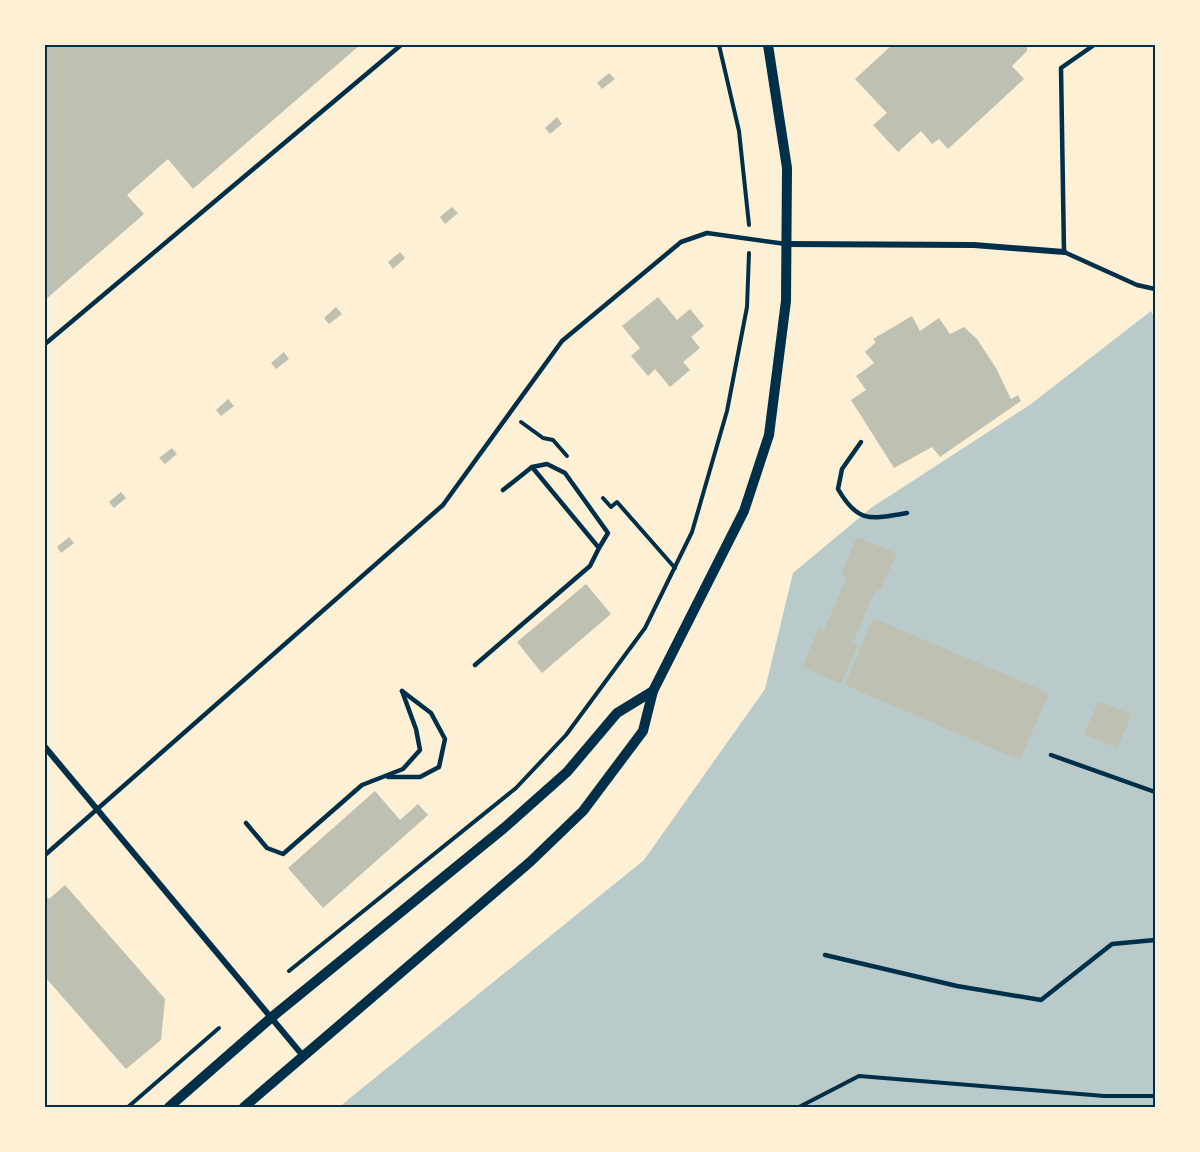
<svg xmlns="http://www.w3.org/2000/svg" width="1200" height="1152" font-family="Mulish,sans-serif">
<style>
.green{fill:#b9caca}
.building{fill:#bec0b2}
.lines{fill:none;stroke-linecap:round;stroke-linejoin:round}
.path{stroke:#003049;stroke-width:4}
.service{stroke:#003049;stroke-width:4.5}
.minor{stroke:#003049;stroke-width:6}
.tertiary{stroke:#003049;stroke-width:10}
.neatline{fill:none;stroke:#003049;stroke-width:2}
</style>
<rect width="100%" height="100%" fill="#fdf0d5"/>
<path class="green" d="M 1151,311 L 1155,319 L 1155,1107 L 339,1107 L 644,860 L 765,689 L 793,573 L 871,508 L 1031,404 Z"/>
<g class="building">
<path d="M 45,45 L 360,45 L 193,189 L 168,159 L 127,195 L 144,214 L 45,300 Z"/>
<path d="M 892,45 L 1027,45 L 1027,51 L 1012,66 L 1024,79 L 948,149 L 939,139 L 932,144 L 921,131 L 898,152 L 873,125 L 887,113 L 855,79 Z"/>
<path d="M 609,73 L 615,79 L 602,89 L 597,83 Z"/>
<path d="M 557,117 L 562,124 L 550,134 L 545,128 Z"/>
<path d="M 452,207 L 458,213 L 445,224 L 440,217 Z"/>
<path d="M 400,252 L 405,258 L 393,269 L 388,262 Z"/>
<path d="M 658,297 L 677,320 L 690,309 L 704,326 L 691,337 L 700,348 L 683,362 L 690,370 L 670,387 L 655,369 L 648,376 L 631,356 L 640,348 L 622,326 Z"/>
<path d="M 336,307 L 342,314 L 329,324 L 324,318 Z"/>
<path d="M 912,316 L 920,331 L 939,318 L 950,334 L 964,327 L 977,339 L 996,368 L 1011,399 L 1018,395 L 1021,401 L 940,457 L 932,447 L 894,468 L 851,400 L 866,390 L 856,376 L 874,363 L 865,352 L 876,342 L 873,339 Z"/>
<path d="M 284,352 L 289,359 L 276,369 L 271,363 Z"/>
<path d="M 228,399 L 234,406 L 221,416 L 216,410 Z"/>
<path d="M 172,448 L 177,454 L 165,464 L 159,458 Z"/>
<path d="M 121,492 L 126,498 L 114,508 L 109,502 Z"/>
<path d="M 69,537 L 74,543 L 61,553 L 57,547 Z"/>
<path d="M 857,537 L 897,553 L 880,591 L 876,589 L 853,642 L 858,645 L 841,684 L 802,667 L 819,628 L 824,630 L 847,577 L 841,575 Z"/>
<path d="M 586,584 L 611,614 L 542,673 L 517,642 Z"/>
<path d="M 873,618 L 1049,693 L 1020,760 L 845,685 Z"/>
<path d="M 1099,701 L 1132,715 L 1117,748 L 1084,734 Z"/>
<path d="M 375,791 L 400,820 L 418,804 L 428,815 L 323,908 L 288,868 Z"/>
<path d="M 65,885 L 165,999 L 161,1040 L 126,1069 L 45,977 L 45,894 L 49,899 Z"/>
</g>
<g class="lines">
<g class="path">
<path d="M 719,45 L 739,131 L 749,225"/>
<path d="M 521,422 L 543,438 L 553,440 L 567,456"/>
<path d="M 603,498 L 611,507 L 617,502 L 675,568"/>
<path d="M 289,971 L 516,788 L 566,735 L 645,628 L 692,532 L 727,411 L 747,307 L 749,253"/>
<path d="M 128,1107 L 219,1028"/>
<path d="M 799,1107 L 859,1076 L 1104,1096 L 1155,1096"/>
</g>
<g class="service">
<path d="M 1094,45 L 1061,68 L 1064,252 L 1137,285 L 1155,289"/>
<path d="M 45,344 L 401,45"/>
<path d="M 861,442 L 842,469 L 838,489 C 858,524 871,519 907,513"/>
<path d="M 532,467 L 547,464 L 565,473 L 608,533 L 599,548"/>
<path d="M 475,665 L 590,566 L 599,548 L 532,467 L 503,490"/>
<path d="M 1051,755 L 1155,792"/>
<path d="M 388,777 L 420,777 L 439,767 L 445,739 L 431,713 L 402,691"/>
<path d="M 246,823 L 267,848 L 283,854 L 362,785 L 403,769 L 420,750 L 416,729 L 402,691"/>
<path d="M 45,855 L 443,505 L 562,341 L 681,242 L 707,233 L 786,244"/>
<path d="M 825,955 L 957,986 L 1041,1000 L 1112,944 L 1155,940"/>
</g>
<g class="minor">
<path d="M 786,244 L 974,245 L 1064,252"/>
<path d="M 45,747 L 304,1057"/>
</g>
<g class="tertiary">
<path d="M 169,1107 L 272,1017 L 504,828 L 567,772 L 617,713 L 653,691"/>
<path d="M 244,1107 L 530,862 L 583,811 L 643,731 L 653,691 L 744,511 L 769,435 L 786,301 L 787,168 L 768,45"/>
</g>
</g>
<rect width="1200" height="1152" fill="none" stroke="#fdf0d5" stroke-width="93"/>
<rect x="46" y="46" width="1108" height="1060" class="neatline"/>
</svg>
